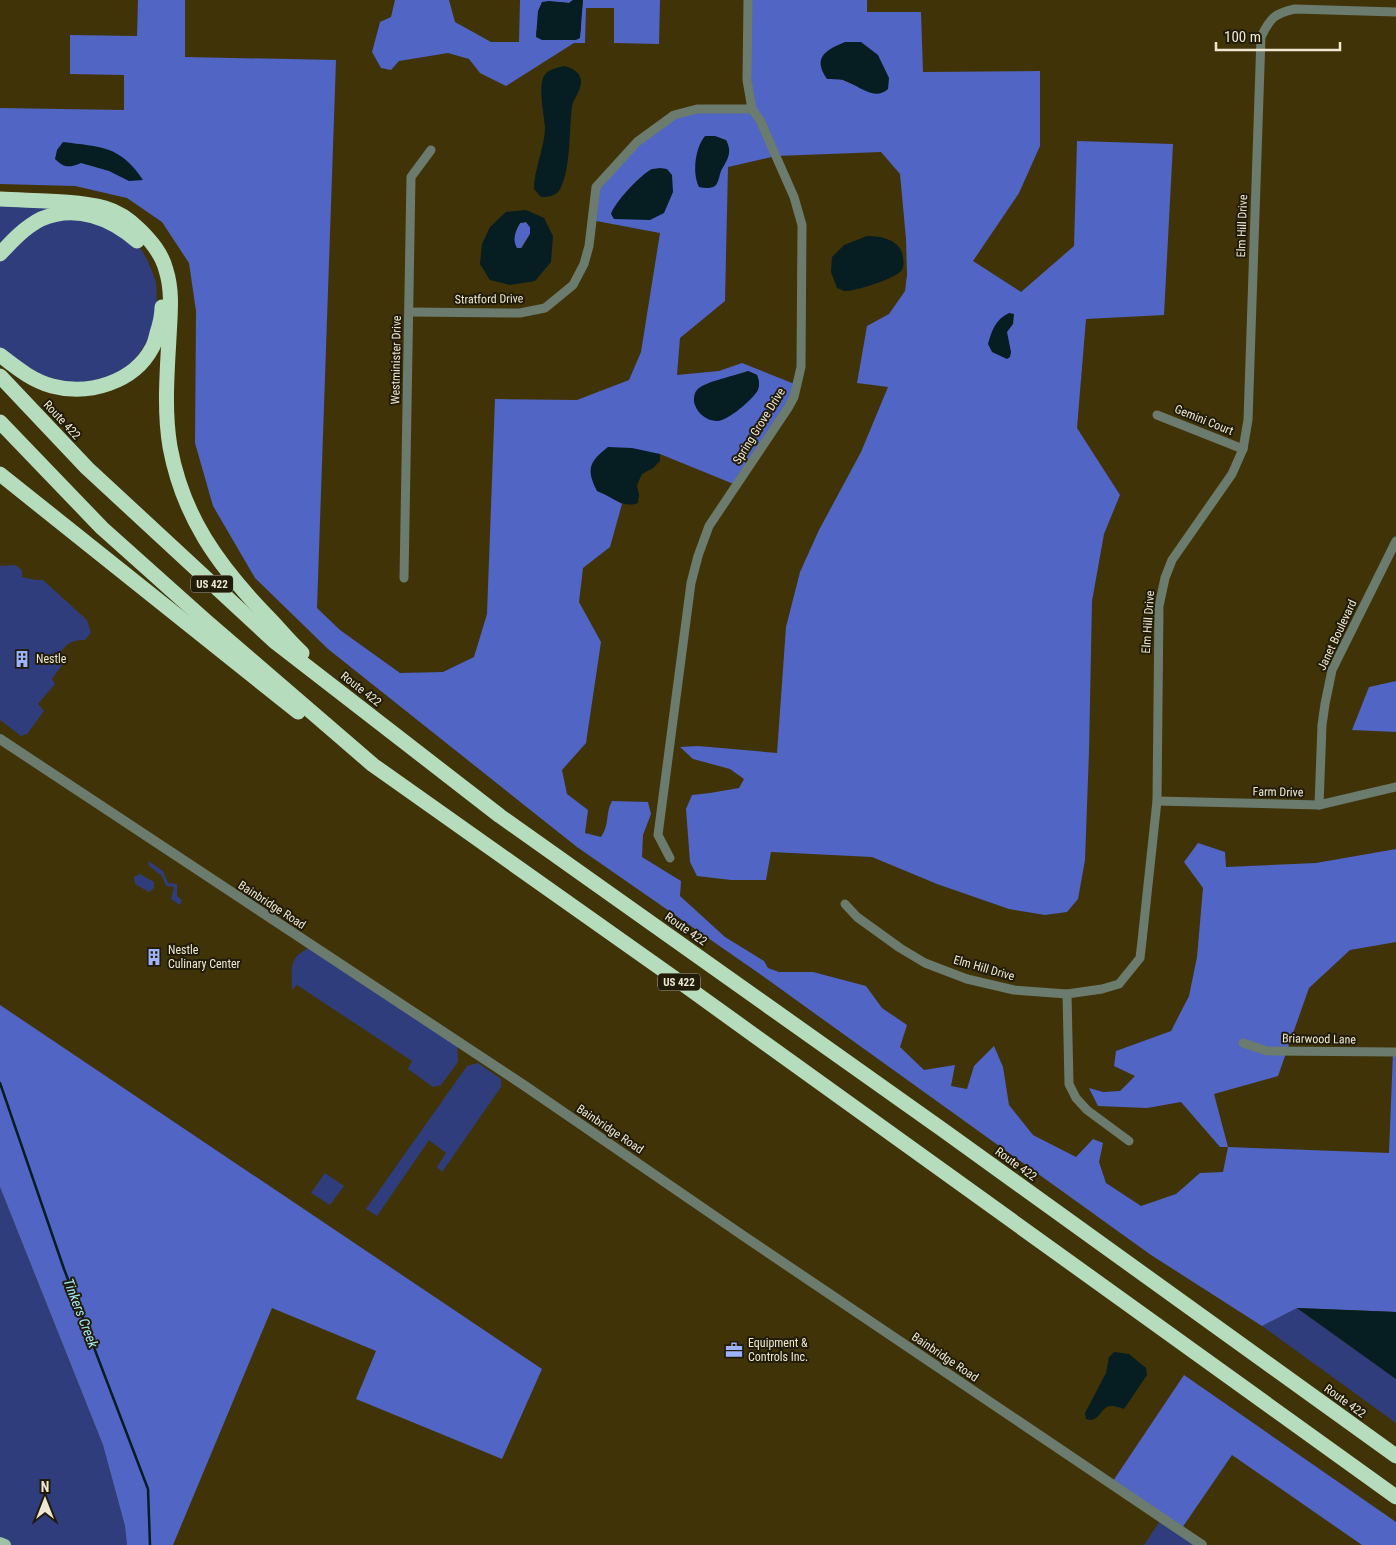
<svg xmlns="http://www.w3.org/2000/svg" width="1396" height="1545" font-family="'Roboto Condensed',sans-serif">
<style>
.green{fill:#303d7c}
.forest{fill:#5065c4;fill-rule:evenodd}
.water{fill:#061d21;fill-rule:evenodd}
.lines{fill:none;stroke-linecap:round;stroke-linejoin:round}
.stream{stroke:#061d21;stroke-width:2.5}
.minor{stroke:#6b7b6e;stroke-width:9}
.tertiary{stroke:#6b7b6e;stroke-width:10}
.primary{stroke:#a0c1a7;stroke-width:12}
.motorway{stroke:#b4dcbd;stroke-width:15}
.labels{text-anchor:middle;stroke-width:4;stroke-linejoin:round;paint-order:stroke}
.shield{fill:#211b0a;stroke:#b0aa95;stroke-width:1}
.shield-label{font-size:11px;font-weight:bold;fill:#eee7d1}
.street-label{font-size:12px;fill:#eee7d1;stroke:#211b0a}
.poi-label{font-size:12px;fill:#eee7d1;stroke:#211b0a;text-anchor:start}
.water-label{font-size:14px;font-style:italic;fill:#a1e6f4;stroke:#211b0a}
</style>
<rect width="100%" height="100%" fill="#403308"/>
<g class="green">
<path d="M 0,202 L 54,209 C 31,217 17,225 0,243 Z"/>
<path d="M 90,218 L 133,240 L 143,252 L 149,264 L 156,282 L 157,305 L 154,325 L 146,343 L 136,358 L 127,366 L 109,377 L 73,384 L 37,375 L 0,348 L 0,259 L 42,222 Z"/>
<path d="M 15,565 L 22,570 L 22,577 L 36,580 L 43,580 L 87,620 L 91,633 L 85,640 C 73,640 68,642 61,652 L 67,658 L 52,679 L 55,684 L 38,704 L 44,711 L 27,734 L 21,736 L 0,720 L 0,566 Z"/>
<path d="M 148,861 L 163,871 L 168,883 L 177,884 L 177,896 L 182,900 L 180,905 L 171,899 L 174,887 L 166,886 L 162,876 L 149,866 Z"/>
<path d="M 140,874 L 154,882 L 154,888 L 149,892 L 135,884 L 134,877 Z"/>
<path d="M 312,946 L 457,1042 L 458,1062 L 441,1085 L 433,1087 L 408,1069 L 412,1061 L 297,985 L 292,990 C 292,966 288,958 312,946 Z"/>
<path d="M 478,1063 L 501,1079 L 501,1087 L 442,1172 L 437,1167 L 446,1153 L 429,1140 L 377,1216 L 366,1209 L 467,1066 Z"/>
<path d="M 325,1173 L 344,1186 L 330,1205 L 311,1193 Z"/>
<path d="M 0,1187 L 103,1445 L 125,1526 L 127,1545 L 5,1545 L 0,1543 Z"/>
<path d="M 1297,1308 L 1396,1379 L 1396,1423 L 1262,1326 Z"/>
<path d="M 1162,1518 L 1202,1545 L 1144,1545 Z"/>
</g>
<g class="forest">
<path d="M 138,0 L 185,0 L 185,57 L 336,60 L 317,608 L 340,630 L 400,673 L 443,672 L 474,657 L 487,614 L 495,399 L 577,400 L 629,380 L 641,352 L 660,233 L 591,220 L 596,187 L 615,167 L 674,115 L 752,109 L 749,0 L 867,0 L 867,12 L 921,12 L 923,72 L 1040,71 L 1040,146 L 1019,193 L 973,261 L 1021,292 L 1074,246 L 1077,141 L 1173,144 L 1164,315 L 1086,319 L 1077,428 L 1120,495 L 1104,534 L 1092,601 L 1089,752 L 1085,860 L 1078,899 L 1067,912 L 1045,915 L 1009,909 L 937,884 L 872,857 L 771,852 L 766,880 L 731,880 L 697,876 L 690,862 L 686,809 L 692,795 L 710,793 L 739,788 L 744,779 L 730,769 L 693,759 L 680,747 L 698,746 L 777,753 L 786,627 L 800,572 L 819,530 L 861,452 L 888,387 L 857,383 L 867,326 L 889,314 L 905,291 L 907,275 L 906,239 L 900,174 L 881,152 L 776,156 L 728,167 L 725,301 L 680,338 L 677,375 L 719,371 L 742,363 L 797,385 L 736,485 L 660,454 L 597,491 L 609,496 L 622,504 L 610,547 L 583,568 L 579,602 L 601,642 L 586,743 L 562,770 L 567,794 L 588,810 L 585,833 L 601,837 C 610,824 605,814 612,801 L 648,802 L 651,814 L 643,835 L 642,857 L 681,881 L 680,896 L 725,937 L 764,961 L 768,968 L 779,972 L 813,972 L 866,986 L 882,1008 L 907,1025 L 900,1047 L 924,1070 L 955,1065 L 951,1086 L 967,1089 L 974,1066 L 994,1046 L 1003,1067 L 1009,1105 L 1033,1135 L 1076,1157 L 1093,1139 L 1103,1143 L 1099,1162 L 1106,1183 L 1141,1206 L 1176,1194 L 1200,1173 L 1223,1172 L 1228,1147 L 1220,1147 L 1181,1102 L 1147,1108 L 1098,1106 L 1089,1088 L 1103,1092 L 1120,1091 L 1135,1076 L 1114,1066 L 1116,1051 L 1171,1031 L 1189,996 L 1197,957 L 1203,888 L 1184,862 L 1198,843 L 1225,852 L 1226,867 L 1316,863 L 1396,849 L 1396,942 L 1350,950 L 1309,988 L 1278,1076 L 1214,1094 L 1228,1147 L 1389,1153 L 1393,1052 L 1396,1052 L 1396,1312 L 1297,1308 L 1262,1326 L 1151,1255 L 757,972 L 577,847 L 328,649 L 255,578 L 213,506 L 195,443 L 196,311 L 189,263 L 162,222 L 127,198 L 75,186 L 0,184 L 0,108 L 124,110 L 124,75 L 70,74 L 70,35 L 137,36 ZM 821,60 L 876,94 L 845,81 ZM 748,371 L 757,375 L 759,382 L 697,390 L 708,384 Z"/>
<path d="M 395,0 L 449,0 L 455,22 L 491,42 L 519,42 L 520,0 L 573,0 L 569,3 L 560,2 L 538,11 L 538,25 L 536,33 L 542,40 L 568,40 L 581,31 L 581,16 L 583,0 L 660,0 L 659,44 L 614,43 L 614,8 L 586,8 L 585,43 L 574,43 L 506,86 L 480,73 L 469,59 L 448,53 L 399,61 L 391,70 L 381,68 L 372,52 L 380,22 L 391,17 Z"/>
<path d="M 526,222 L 530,227 L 530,234 L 521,248 L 516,248 C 512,240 515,231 520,223 Z"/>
<path d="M 1396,681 L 1396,732 L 1352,730 L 1369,687 Z"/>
<path d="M 0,1005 L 542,1369 L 502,1459 L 356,1399 L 376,1351 L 272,1308 L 173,1545 L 127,1545 L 125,1526 L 103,1445 L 0,1187 Z"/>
<path d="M 1184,1375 L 1396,1522 L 1396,1545 L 1362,1545 L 1232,1455 L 1180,1531 L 1111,1484 Z"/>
</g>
<g class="water">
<path d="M 573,0 L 583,0 L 580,38 L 576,40 L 542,40 L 536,37 L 538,11 L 542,2 L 549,1 L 569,3 Z"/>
<path d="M 845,42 L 861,42 L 878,55 L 889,78 L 888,89 C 874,102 857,84 843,80 C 838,79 832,79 827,79 C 812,57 826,50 845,42 Z"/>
<path d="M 564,66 C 572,68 579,71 581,80 C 582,89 574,98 572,106 C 569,129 571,172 559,191 C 555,196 548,197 541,197 L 534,189 C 534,168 545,148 545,127 C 544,115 538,86 544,76 C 548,69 557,68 564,66 Z"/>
<path d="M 705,136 L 715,136 L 726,140 C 733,153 727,160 721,171 C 719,176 719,182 715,186 C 710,189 704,188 699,187 C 692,173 695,148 705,136 Z"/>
<path d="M 63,142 C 100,147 120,145 143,180 L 129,181 L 109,171 L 81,163 C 69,168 64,168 55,159 L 57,150 Z"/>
<path d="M 660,168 L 667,169 L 672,175 L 673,192 L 664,213 L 650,220 L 614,219 L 611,214 C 615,202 640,175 652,169 C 654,169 659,168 660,168 Z"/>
<path d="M 526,210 L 544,218 L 553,236 L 551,262 L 535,281 L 510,285 L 490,280 L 480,264 L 482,244 L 490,227 L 506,212 ZM 526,222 L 530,227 L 530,234 L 522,248 L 517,248 C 512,240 515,231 520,223 Z"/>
<path d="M 867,236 C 881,236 902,240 903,258 C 904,263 904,269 900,272 C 893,279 854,292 844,291 C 842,290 840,289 837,288 L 831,272 L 832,257 L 844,245 Z"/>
<path d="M 1009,313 L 1014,314 L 1013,324 L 1007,332 L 1011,352 L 1010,357 L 1007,359 L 992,352 L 988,344 C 992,330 995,320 1009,313 Z"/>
<path d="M 748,371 L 757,375 C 759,380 760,385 758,390 C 752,400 733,416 722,420 C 711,424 698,415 695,405 C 693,401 694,393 697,390 C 705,381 736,376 748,371 Z"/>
<path d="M 608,447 L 632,448 L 660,454 L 660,461 L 653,468 L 642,474 L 637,485 L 639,495 L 638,503 C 623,509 611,496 597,491 C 586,469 589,462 608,447 Z"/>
<path d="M 1297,1308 L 1396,1312 L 1396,1379 Z"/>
<path d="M 1114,1352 L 1129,1354 L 1146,1368 L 1147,1375 L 1124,1409 C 1121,1408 1115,1406 1111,1406 C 1100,1407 1099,1424 1086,1419 L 1085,1413 L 1106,1373 L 1109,1357 Z"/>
</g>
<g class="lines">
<path class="stream" d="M 0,1083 L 64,1269 L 148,1489 L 150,1545"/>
<g class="minor">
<path d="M 409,312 L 520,313 L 545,308 L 573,285 L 584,264 L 589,246 L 596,187 L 637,142 L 674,115 L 697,109 L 752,109"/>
<path d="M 1157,415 L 1243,449"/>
<path d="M 404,578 L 411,177 L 431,150"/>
<path d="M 1157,801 L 1319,805 L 1396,787"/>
<path d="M 1319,805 L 1322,725 L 1325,704 L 1332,670 L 1396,541"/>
<path d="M 670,858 L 658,835 L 691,583 L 698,556 L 709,526 L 788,408 L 794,397 L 801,367 L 802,225 L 794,197 L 760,120 L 752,109 L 747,80 L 748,0"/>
<path d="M 845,904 L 857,917 L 900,948 L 925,963 L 967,979 L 1014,990 L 1067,994 L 1102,989 L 1119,984 L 1140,958 L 1142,941 L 1157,801 L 1159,606 L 1165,578 L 1172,560 L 1232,474 L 1243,449 L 1248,420 L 1261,37 C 1270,18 1275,13 1295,9 L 1396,12"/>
<path d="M 1067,994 L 1069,1084 L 1076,1098 L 1087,1110 L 1129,1141"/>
<path d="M 1243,1043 L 1267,1051 L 1396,1052"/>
</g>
<path class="tertiary" d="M 0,739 L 525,1086 L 745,1237 L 1202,1545"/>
<path class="primary" d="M 0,1543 L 5,1545"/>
<g class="motorway">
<path d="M 0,199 C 32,201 75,200 105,208 C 119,212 130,220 140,230 C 152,242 162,254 166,270 C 173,292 170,315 169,338 C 167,374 164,411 170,447 C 183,517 218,565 266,615 C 278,627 289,641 302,653"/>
<path d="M 0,254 C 12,241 25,227 41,219 C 76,204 111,218 137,241"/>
<path d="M 0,355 C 17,368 31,380 52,386 C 89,396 134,382 152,348 C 155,343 156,337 157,333 C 160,324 162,316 162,307"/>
<path d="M 0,376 L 87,468 L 274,641 L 500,816 L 943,1130 L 1396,1456"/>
<path d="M 0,422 L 102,528 L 206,621 L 373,765 L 687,987 L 1396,1497"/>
<path d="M 0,474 L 298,712"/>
</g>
</g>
<defs>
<g id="building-bare" transform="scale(1.35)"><path d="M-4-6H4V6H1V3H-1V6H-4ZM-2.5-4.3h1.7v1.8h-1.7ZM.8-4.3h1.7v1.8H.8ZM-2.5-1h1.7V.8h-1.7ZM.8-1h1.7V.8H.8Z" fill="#9eb3fd" stroke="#211b0a" stroke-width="2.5" paint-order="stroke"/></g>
<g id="office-bare" transform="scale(1.35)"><path d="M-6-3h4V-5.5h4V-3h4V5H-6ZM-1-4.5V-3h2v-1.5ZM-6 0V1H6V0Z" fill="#9eb3fd" stroke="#211b0a" stroke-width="2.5" paint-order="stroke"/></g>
</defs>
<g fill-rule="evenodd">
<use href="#building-bare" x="22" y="659"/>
<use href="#building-bare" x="154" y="957"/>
<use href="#office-bare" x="734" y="1350"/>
</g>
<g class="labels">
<g class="shield">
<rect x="191" y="575.5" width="42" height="17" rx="4"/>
<rect x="658" y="973.5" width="42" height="17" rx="4"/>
</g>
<g class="shield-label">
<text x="212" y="588">US 422</text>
<text x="679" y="986">US 422</text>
</g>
<g class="street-label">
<text transform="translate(1242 226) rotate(-88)" y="4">Elm Hill Drive</text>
<text transform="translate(489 299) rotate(-1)" y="4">Stratford Drive</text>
<text transform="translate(396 360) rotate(-89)" y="4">Westminister Drive</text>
<text transform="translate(62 420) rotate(47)" y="4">Route 422</text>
<text transform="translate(1204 420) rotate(22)" y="4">Gemini Court</text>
<text transform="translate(759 426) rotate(-58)" y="4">Spring Grove Drive</text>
<text transform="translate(1148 622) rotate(-86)" y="4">Elm Hill Drive</text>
<text transform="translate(1337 635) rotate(-65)" y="4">Janet Boulevard</text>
<text transform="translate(361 689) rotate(38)" y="4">Route 422</text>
<text transform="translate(1278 792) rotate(1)" y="4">Farm Drive</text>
<text transform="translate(272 905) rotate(33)" y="4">Bainbridge Road</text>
<text transform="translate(686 929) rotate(35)" y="4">Route 422</text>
<text transform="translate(984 968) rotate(16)" y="4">Elm Hill Drive</text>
<text transform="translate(1319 1039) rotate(1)" y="4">Briarwood Lane</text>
<text transform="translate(610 1129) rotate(34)" y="4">Bainbridge Road</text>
<text transform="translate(1016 1164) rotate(36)" y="4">Route 422</text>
<text transform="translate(945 1357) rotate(34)" y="4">Bainbridge Road</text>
<text transform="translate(1345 1401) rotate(36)" y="4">Route 422</text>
</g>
<g class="poi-label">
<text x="36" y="663">Nestle</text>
<text x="168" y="954">Nestle<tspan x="168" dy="14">Culinary Center</tspan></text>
<text x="748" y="1347">Equipment &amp;<tspan x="748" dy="14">Controls Inc.</tspan></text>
</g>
<g class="water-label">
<text transform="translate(81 1313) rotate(69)" y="5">Tinkers Creek</text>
</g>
</g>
<g transform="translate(45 1500)" stroke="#211b0a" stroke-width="4" paint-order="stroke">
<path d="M0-4L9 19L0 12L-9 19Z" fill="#eee7d1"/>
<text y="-8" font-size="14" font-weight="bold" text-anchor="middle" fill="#eee7d1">N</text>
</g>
<path d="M1216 42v8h124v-8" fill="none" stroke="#eee7d1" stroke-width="2.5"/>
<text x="1224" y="42" font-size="15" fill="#eee7d1" stroke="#211b0a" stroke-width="4" paint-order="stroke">100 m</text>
</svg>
